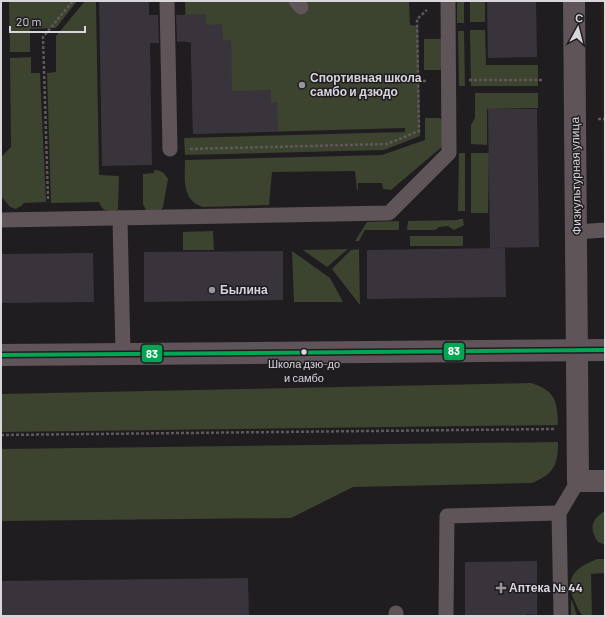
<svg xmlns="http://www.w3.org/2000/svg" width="606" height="617" font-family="Barlow,sans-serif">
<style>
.education{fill:#2f2019}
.green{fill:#3c432e}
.building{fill:#39343c}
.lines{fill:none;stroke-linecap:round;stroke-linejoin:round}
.path{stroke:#60585c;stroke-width:2.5;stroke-dasharray:3 2;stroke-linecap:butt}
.service{stroke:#5f5458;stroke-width:15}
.minor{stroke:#5f5458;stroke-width:22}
.primary{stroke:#60545a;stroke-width:22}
.bus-1-casing{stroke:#1f1c21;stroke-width:7}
.bus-1{stroke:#00a651;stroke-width:4}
.poi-dot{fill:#99969a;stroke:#1f1c21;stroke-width:1.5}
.bus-dot{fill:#dad7dc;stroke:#1f1c21;stroke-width:1.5}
.labels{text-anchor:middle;stroke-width:3;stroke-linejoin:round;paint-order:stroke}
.bus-label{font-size:11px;fill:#dad7dc;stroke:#1f1c21}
.poi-label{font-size:12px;font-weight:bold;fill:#dad7dc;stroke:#1f1c21;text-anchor:start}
.street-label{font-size:12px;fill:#dad7dc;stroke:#1f1c21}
.line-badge{stroke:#1f1c21;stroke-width:1.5}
.badge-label{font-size:11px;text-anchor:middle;font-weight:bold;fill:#fff}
</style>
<rect width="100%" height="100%" fill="#1f1d20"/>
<path class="education" d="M 601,1 L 605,1 L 605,216 L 603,216 Z"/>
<g class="green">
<path d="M 9,1 L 77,1 L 56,28 L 30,29 L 30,52 L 10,52 Z"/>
<path d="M 85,1 L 96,1 L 99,175 L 119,176 L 118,209 L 116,211 C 107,211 103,212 99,202 L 51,203 L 47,73 L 56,72 L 56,36 Z"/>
<path d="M 185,1 L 409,1 L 410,25 L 418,26 L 420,136 L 384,150 L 185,155 L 184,138 L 405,132 L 405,128 L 193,134 L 191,42 L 186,42 Z"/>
<rect x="457" y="1" width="7" height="22"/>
<rect x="470" y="1" width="15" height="21"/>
<path d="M 470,30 L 485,30 L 486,65 L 538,65 L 538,86 L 471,86 Z"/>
<path d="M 458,31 L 464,31 L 465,86 L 459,86 Z"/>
<rect x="424" y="39" width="19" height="31"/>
<path d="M 31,57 L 31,73 L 40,73 L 46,202 L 24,203 L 21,206 L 16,209 L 10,207 L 1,196 L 1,157 L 11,147 L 10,58 Z"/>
<path d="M 475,93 L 538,93 L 538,108 L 487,109 L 487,145 L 471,144 L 471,125 L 475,118 Z"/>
<path d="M 425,118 L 439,118 L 443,120 L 443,146 L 391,190 L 383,189 L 382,183 L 358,183 L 358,190 L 357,190 L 355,171 L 272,172 L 269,205 L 203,207 C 181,200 185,178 185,160 L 382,155 L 425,140 Z"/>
<path d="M 459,153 L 465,153 L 465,211 L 458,211 Z"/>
<path d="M 471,153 L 489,153 L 488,213 L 471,213 Z"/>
<path d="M 154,170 C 162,170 164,173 168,179 L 163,207 L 161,210 L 147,212 L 143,204 L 143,174 L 154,173 Z"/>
<path d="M 459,219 L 463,219 L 464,225 L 454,230 L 448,226 L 439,227 L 435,230 L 407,230 L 408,221 L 458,220 Z"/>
<path d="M 399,221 L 399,230 L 365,230 L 359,241 L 355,241 L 367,222 Z"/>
<path d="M 213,231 L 214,250 L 183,250 L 183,232 Z"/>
<rect x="410" y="236" width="53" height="10"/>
<path d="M 348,249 L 327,267 L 303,250 Z"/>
<path d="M 359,249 L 360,305 L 332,269 L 351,250 Z"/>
<path d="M 292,251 L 330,278 L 343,302 L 294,302 Z"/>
<path d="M 531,383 C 556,391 557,401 558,425 L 1,432 L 1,394 Z"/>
<path d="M 558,442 C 558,465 554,474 532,483 L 353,487 L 291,518 L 1,521 L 1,449 Z"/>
<path d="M 605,511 L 605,545 L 598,542 C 589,529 591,519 605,511 Z"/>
<path d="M 597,559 L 605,559 L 605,573 L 591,574 L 592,616 L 583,616 C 579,612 577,607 575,602 C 564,578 574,568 597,559 Z"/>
<path d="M 571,599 L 574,606 L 577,616 L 571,616 Z"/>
</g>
<g class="building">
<path d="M 99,1 L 149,1 L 149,15 L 158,15 L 159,43 L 150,43 L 152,165 L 102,166 Z"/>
<path d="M 487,1 L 536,1 L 537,57 L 488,58 Z"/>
<path d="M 206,14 L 206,25 L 222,24 L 223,41 L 231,40 L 232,91 L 271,90 L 271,102 L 277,102 L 278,131 L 193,134 L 191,41 L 177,42 L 176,15 Z"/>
<path d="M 488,109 L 537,109 L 539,247 L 490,248 Z"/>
<path d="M 505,248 L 506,297 L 367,299 L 367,250 Z"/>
<path d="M 283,251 L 283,300 L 144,302 L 144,252 Z"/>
<path d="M 93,253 L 94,302 L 1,303 L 1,254 Z"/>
<path d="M 537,561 L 537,615 L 526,614 L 526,616 L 465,615 L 465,562 Z"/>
<path d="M 248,578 L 249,616 L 1,616 L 1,581 Z"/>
</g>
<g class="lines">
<g class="path">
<path d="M 469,80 L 542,80"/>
<path d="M 418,81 L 428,81"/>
<path d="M 598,119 L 605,119"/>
<path d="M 190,149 L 387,144 L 419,131 L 417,19 L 427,10"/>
<path d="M 48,199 L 43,37 L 73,1"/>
<path d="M 1,435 L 554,429"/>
</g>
<g class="service">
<path d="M 167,1 L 170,149"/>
<path d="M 296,1 L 301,7"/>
<path d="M 120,218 L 123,354"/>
<path d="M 1,220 L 389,213 L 449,153 L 448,1"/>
<path d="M 576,232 L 605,230"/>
<path d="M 396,613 L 396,616"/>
<path d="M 446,616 L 447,516 L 559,513"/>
<path d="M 561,616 L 559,513 L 578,481"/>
</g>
<path class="minor" d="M 574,1 L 578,481 L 605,481"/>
<path class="primary" d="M 1,355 L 605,350"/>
<g class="bus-1-casing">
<path id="bus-1" d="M 1,355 L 605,350"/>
</g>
<use href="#bus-1" class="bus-1"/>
</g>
<g class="poi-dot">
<circle cx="302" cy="85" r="4"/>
<circle cx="212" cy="290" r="4"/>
<path d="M499 582h4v4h4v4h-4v4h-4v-4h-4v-4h4z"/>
</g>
<circle class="bus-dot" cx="304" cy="352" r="3.5"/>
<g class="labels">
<g class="bus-label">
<text x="304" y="368">Школа дзю-до<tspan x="304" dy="14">и самбо</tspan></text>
</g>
<g class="poi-label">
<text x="310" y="82">Спортивная школа<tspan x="310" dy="14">самбо и дзюдо</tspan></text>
<text x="220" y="294">Былина</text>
<text x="509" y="592">Аптека № 44</text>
</g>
<g class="street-label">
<text transform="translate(576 176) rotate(-91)" y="4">Физкультурная улица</text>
</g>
</g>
<g class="line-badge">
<rect x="443" y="342" width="22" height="19" rx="4" fill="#00a651"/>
<rect x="141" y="344" width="22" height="19" rx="4" fill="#00a651"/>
</g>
<g class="badge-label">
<text x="454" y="355">83</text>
<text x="152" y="358">83</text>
</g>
<rect width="606" height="617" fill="none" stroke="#dad7dc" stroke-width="4"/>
<g transform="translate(578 28) rotate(7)" stroke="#1f1c21" stroke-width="3" paint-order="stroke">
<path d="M0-3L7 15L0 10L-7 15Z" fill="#dad7dc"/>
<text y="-6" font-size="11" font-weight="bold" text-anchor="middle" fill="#dad7dc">С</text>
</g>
<path d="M10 26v6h75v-6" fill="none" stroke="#dad7dc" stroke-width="2"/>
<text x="16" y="26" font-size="12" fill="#dad7dc" stroke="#1f1c21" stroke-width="3" paint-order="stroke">20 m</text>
</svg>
